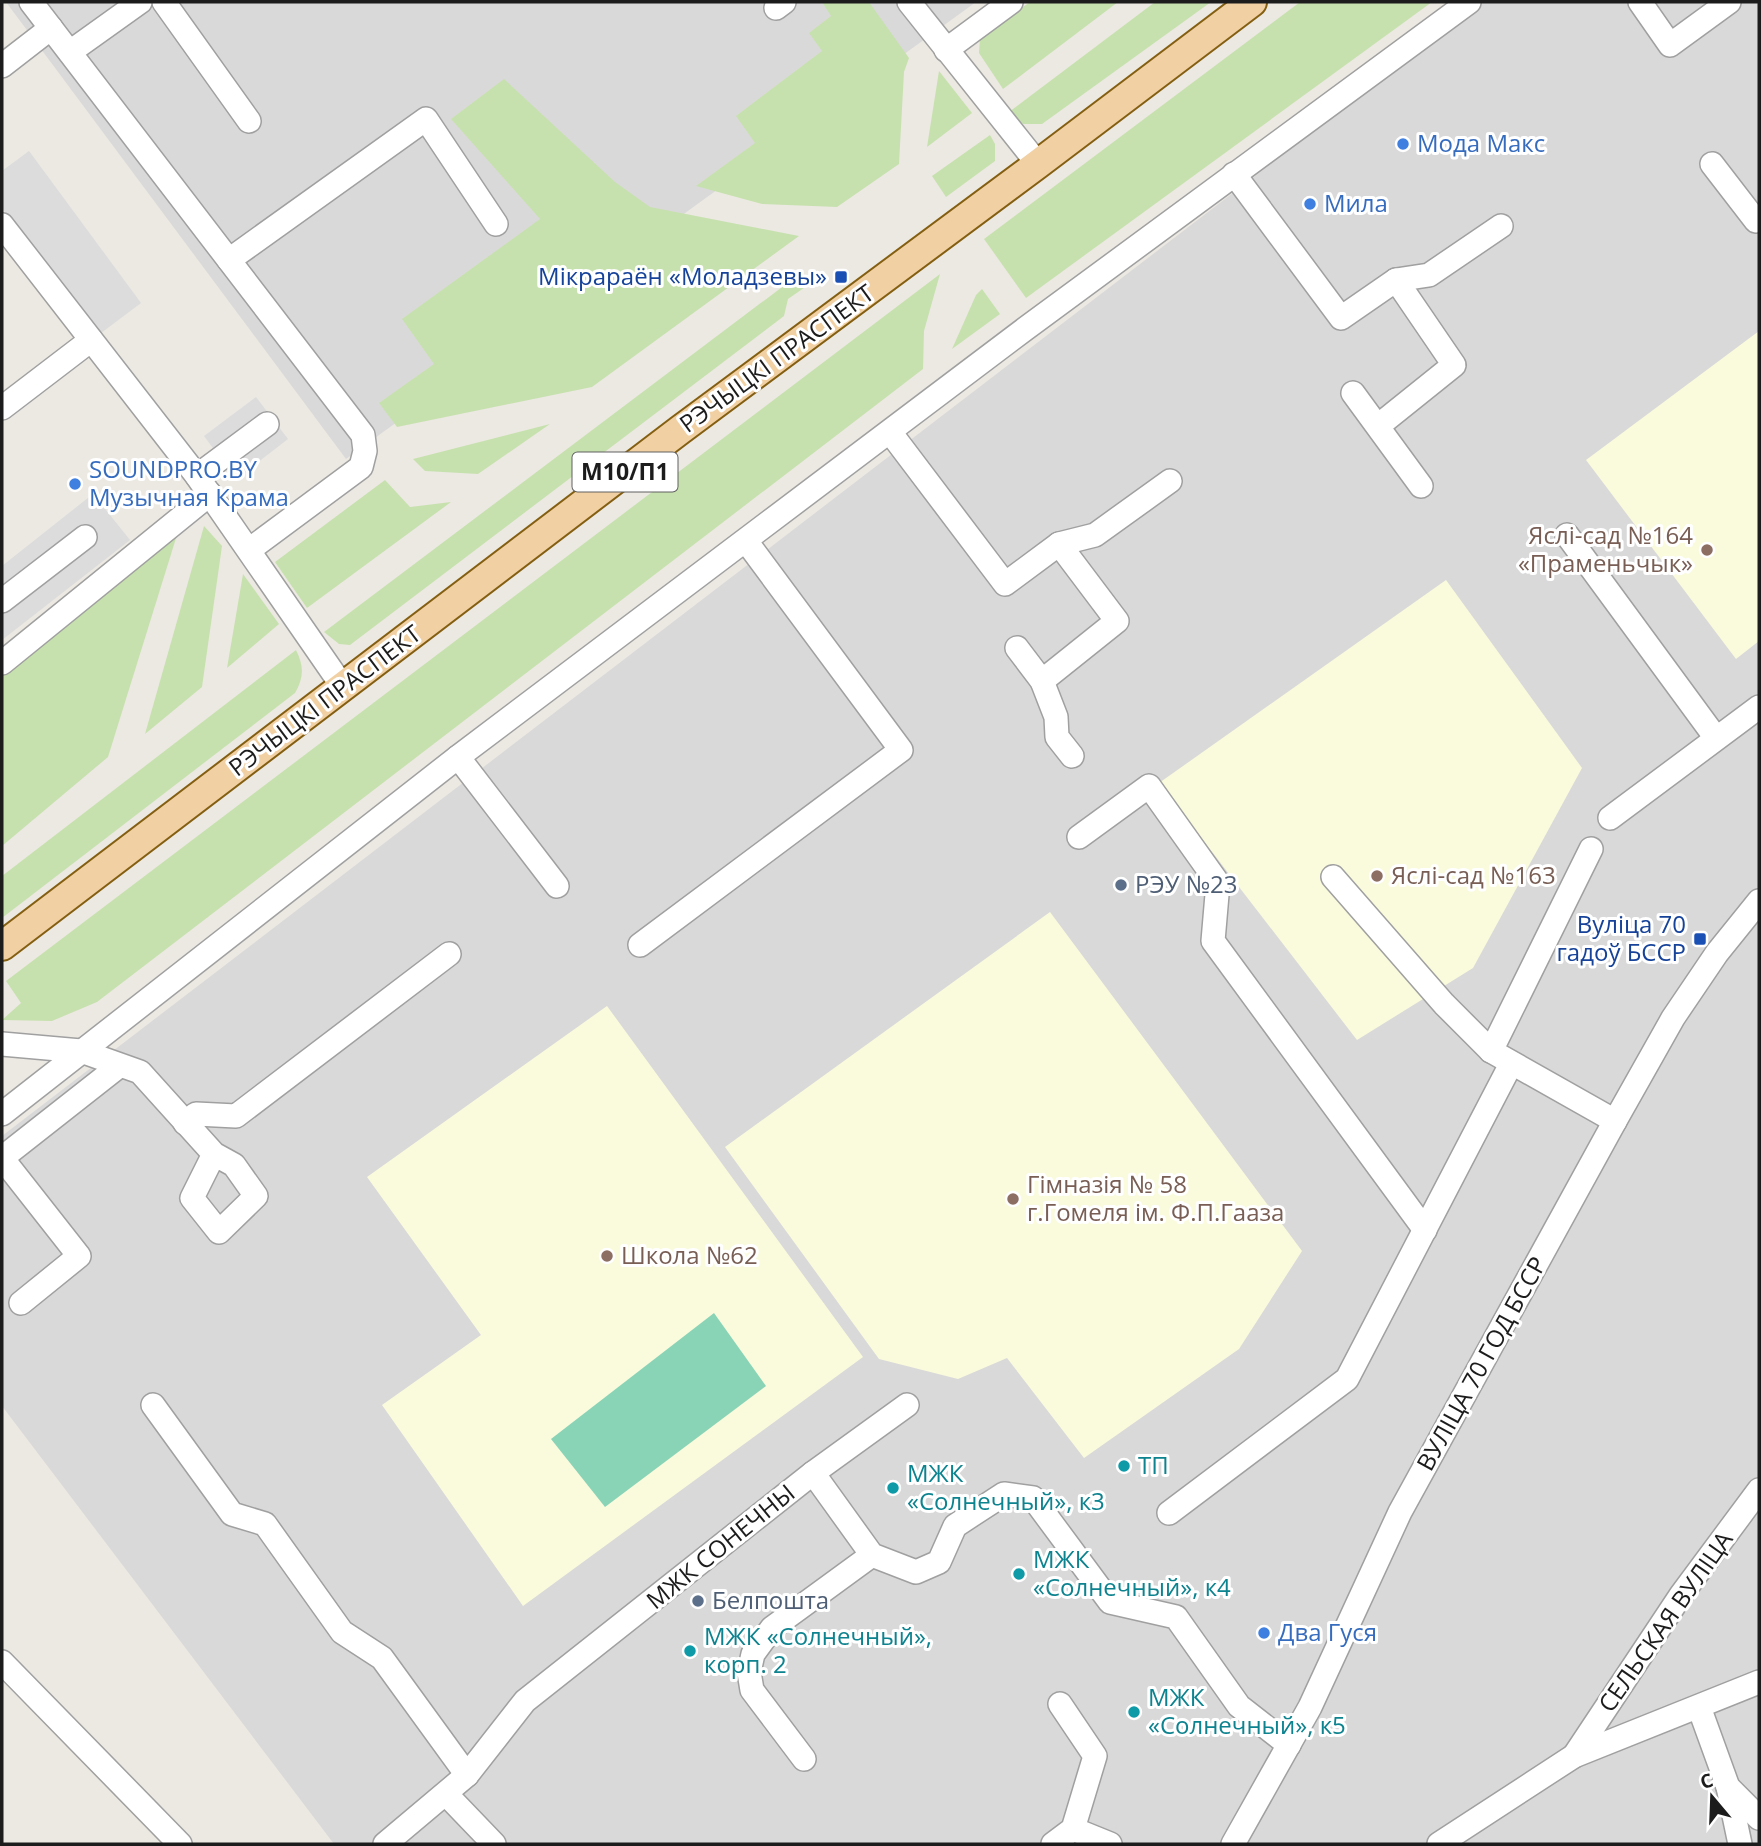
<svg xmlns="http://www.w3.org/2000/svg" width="1761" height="1846" font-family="'Open Sans',sans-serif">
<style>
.residential{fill:#dad9d9}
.education{fill:#fafbdd}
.grass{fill:#c7e1ae}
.pitch{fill:#89d3b7}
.parking{fill:#dcdcdc}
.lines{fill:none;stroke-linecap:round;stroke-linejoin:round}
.minor-casing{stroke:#a0a0a0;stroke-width:26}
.major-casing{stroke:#845f11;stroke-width:32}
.minor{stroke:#fff;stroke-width:23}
.major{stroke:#f1d0a4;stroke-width:28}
.shop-dot{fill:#3f7fe0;stroke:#fff;stroke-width:2.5}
.transit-dot{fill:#1a4fb4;stroke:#fff;stroke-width:2.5}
.education-dot{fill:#8d6e63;stroke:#fff;stroke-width:2.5}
.service-dot{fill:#5c6f8a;stroke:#fff;stroke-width:2.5}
.culture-dot{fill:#0f9aa8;stroke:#fff;stroke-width:2.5}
.labels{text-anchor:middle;stroke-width:6;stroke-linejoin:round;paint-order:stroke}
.shield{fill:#fff;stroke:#606060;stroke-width:2}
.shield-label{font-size:23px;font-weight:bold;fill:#1c1c1c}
.shop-label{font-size:24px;fill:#366cbe;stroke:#fff;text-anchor:start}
.transit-label{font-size:24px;fill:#164399;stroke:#fff;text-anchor:end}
.street-label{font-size:24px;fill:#1c1c1c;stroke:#fff}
.education-label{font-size:24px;fill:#785e54;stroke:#fff;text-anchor:start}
.service-label{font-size:24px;fill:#4e5e75;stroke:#fff;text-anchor:start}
.culture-label{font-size:24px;fill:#0d838f;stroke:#fff;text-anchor:start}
</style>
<rect width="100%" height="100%" fill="#ece9e3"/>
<g class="residential">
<path d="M 6,2 L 976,2 L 346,459 Z"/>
<path d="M 1482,2 L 1759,2 L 1759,1844 L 334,1844 L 2,1406 L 2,1136 Z"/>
</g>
<g class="education">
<path d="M 1759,331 L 1759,641 L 1736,659 L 1586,460 Z"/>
<path d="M 1446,580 L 1582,768 L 1473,968 L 1357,1040 L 1159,783 Z"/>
<path d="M 1050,912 L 1302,1251 L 1239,1349 L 1084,1458 L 1007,1358 L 958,1379 L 879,1359 L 725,1147 Z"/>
<path d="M 607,1006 L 863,1357 L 523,1606 L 382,1405 L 481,1335 L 367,1177 Z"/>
</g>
<g class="grass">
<path d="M 822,2 L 869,2 L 909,58 L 904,72 L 899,164 L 837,207 L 762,204 L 696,186 L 755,143 L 736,116 L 822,51 L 809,33 L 831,16 Z"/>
<path d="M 1030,2 L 1118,2 L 1003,89 L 979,53 L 980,38 Z"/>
<path d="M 1155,2 L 1211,2 L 1042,124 L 1023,124 L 1009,112 Z"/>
<path d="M 1300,2 L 1432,2 L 1026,298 L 984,239 Z"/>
<path d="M 939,71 L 972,113 L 927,147 Z"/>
<path d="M 504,79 L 615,182 L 650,207 L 799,236 L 592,387 L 397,427 L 379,403 L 434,364 L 402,319 L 540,219 L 451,119 Z"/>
<path d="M 990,135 L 995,144 L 995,161 L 946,197 L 932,176 Z"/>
<path d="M 802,272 L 811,283 L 788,299 L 784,316 L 350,645 L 339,644 L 324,632 Z"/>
<path d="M 940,274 L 924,331 L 923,369 L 97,1002 L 52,1021 L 2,1020 L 21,1003 L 6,981 Z"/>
<path d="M 982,289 L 1000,314 L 952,349 L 976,295 Z"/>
<path d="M 550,424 L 478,474 L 425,471 L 413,459 Z"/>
<path d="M 385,480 L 410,507 L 451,502 L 307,608 L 275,562 Z"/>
<path d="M 204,526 L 222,546 L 202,687 L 145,734 Z"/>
<path d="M 177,535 L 108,757 L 2,846 L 2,677 Z"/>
<path d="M 243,574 L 279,624 L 227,668 Z"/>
<path d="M 296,650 C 304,666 304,677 295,693 L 2,918 L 2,876 Z"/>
</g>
<path class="pitch" d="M 714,1313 L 766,1386 L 605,1507 L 551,1439 Z"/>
<g class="parking">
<path d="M 29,151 L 141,303 L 97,336 L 2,208 L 2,171 Z"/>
<path d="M 256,397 L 288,439 L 236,479 L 204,436 Z"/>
<path d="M 93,494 L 130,540 L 2,640 L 2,566 Z"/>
</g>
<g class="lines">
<g class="minor-casing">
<g id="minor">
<path d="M 31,2 L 363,435 L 365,451 L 361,467 L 249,550"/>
<path d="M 164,2 L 249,121"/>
<path d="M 909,2 L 1038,164"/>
<path d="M 1640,2 L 1670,45 L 1729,2"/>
<path d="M 776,8 L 784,2"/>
<path d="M 946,50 L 1011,2"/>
<path d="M 70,52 L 140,2"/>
<path d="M 2,66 L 51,28"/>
<path d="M 1712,164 L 1756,221 L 1759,219"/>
<path d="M 1234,174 L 1341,318 L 1396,280 L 1429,275 L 1501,226"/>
<path d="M 2,225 L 197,476 L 343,687"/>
<path d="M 229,260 L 426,119 L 496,224"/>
<path d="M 1353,393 L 1421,486"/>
<path d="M 2,408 L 91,340"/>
<path d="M 1378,426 L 1454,365 L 1396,280"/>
<path d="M 890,432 L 1005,584 L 1059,544 L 1095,535 L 1170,481"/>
<path d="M 197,476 L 267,424"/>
<path d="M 1567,535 L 1716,738"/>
<path d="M 2,601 L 85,537"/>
<path d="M 1017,648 L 1042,681 L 1056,717 L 1057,737 L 1072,756"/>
<path d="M 2,663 L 210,494"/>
<path d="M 1042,681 L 1117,621 L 1059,544"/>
<path d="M 458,757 L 557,886"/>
<path d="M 1610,818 L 1759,707"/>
<path d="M 1079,837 L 1149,786 L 1218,883 L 1213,941 L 1425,1230"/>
<path d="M 1333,877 L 1444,1004 L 1491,1051 L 1615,1121"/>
<path d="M 640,945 L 901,750 L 746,541"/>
<path d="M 2,1044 L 81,1051 L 140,1072 L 214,1154 L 234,1165 L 256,1196 L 219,1232 L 192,1198 L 214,1154"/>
<path d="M 1491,1051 L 1591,849"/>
<path d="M 2,1114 L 458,757 L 1025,329 L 1469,2"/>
<path d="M 185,1123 L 196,1114 L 236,1116 L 449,954"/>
<path d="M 21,1303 L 79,1256 L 2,1158 L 119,1066"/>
<path d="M 153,1405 L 232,1514 L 265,1524 L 342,1632 L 382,1658 L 467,1775"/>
<path d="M 813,1473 L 907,1405"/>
<path d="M 1169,1513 L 1347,1379 L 1511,1064"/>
<path d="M 2,1662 L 180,1844"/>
<path d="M 1699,1707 L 1728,1787 L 1759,1818"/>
<path d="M 1574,1756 L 1681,1595 L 1759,1490"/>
<path d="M 804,1759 L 752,1690 L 749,1672 L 753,1654 L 772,1628 L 872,1555"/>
<path d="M 1728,1787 L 1740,1844"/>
<path d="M 446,1794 L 494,1844"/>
<path d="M 1073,1829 L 1110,1844"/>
<path d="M 385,1844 L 467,1775 L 525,1701 L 813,1473 L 872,1555 L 916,1572 L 939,1562 L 955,1526 L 1004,1494 L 1033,1498 L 1110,1602 L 1176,1617 L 1239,1706 L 1289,1745"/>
<path d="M 1053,1844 L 1073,1829 L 1095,1756 L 1060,1704"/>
<path d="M 1233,1844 L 1310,1707 L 1400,1512 L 1615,1121 L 1673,1018 L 1717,953 L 1759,901"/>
<path d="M 1439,1844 L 1574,1756 L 1759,1682"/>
</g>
</g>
<g class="major-casing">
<path id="major" d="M 2,946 L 680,430 L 1038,164 L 1252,2"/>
</g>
<use href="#minor" class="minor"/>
<use href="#major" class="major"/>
</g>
<g class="shop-dot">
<circle cx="1403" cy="144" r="7"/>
<circle cx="1310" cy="204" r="7"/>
<circle cx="75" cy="484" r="7"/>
<circle cx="1264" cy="1633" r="7"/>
</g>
<g class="transit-dot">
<rect x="834" y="270" width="14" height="14" rx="3.5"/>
<rect x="1693" y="932" width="14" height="14" rx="3.5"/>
</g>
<g class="education-dot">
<circle cx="1707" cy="550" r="7"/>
<circle cx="1377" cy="876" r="7"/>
<circle cx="1013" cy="1199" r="7"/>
<circle cx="607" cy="1256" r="7"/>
</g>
<g class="service-dot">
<circle cx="1121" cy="885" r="7"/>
<circle cx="698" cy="1601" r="7"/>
</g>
<g class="culture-dot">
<circle cx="1124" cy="1466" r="7"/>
<circle cx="893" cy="1488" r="7"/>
<circle cx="1019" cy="1574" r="7"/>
<circle cx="690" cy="1651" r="7"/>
<circle cx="1134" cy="1712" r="7"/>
</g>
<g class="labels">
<rect class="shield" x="572.5" y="452.5" width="105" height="39" rx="5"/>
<g class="shield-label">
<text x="625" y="480">М10/П1</text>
</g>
<g class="shop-label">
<text x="1417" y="152">Мода Макс</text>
<text x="1324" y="212">Мила</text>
<text x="89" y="478">SOUNDPRO.BY<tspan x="89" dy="28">Музычная Крама</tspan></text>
<text x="1278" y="1641">Два Гуся</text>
</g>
<g class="transit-label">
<text x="827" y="285">Мікрараён «Моладзевы»</text>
<text x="1686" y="933">Вуліца 70<tspan x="1686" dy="28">гадоў БССР</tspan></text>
</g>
<g class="street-label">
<text transform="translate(777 359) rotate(-36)" y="8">РЭЧЫЦКІ ПРАСПЕКТ</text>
<text transform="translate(325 701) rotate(-37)" y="8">РЭЧЫЦКІ ПРАСПЕКТ</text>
<text transform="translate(1482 1364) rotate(-61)" y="8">ВУЛІЦА 70 ГОД БССР</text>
<text transform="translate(721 1547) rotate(-39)" y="8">МЖК СОНЕЧНЫ</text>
<text transform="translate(1666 1622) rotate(-55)" y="8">СЕЛЬСКАЯ ВУЛІЦА</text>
</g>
<g class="education-label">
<text x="1693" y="544" text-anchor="end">Яслі-сад №164<tspan x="1693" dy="28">«Праменьчык»</tspan></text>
<text x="1391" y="884">Яслі-сад №163</text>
<text x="1027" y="1193">Гімназія № 58<tspan x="1027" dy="28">г.Гомеля ім. Ф.П.Гааза</tspan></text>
<text x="621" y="1264">Школа №62</text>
</g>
<g class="service-label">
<text x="1135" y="893">РЭУ №23</text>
<text x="712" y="1609">Белпошта</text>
</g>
<g class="culture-label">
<text x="1138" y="1474">ТП</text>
<text x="907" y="1482">МЖК<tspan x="907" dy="28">«Солнечный», к3</tspan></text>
<text x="1033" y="1568">МЖК<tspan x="1033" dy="28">«Солнечный», к4</tspan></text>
<text x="704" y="1645">МЖК «Солнечный»,<tspan x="704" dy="28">корп. 2</tspan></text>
<text x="1148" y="1706">МЖК<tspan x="1148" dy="28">«Солнечный», к5</tspan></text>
</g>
</g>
<rect width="1761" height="1846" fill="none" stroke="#1c1c1c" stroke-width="7"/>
<g transform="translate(1712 1797) rotate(341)" stroke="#ffffff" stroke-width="5" paint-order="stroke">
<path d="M0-5L12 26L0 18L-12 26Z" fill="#1c1c1c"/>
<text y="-10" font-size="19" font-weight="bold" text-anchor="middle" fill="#1c1c1c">С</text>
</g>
</svg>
